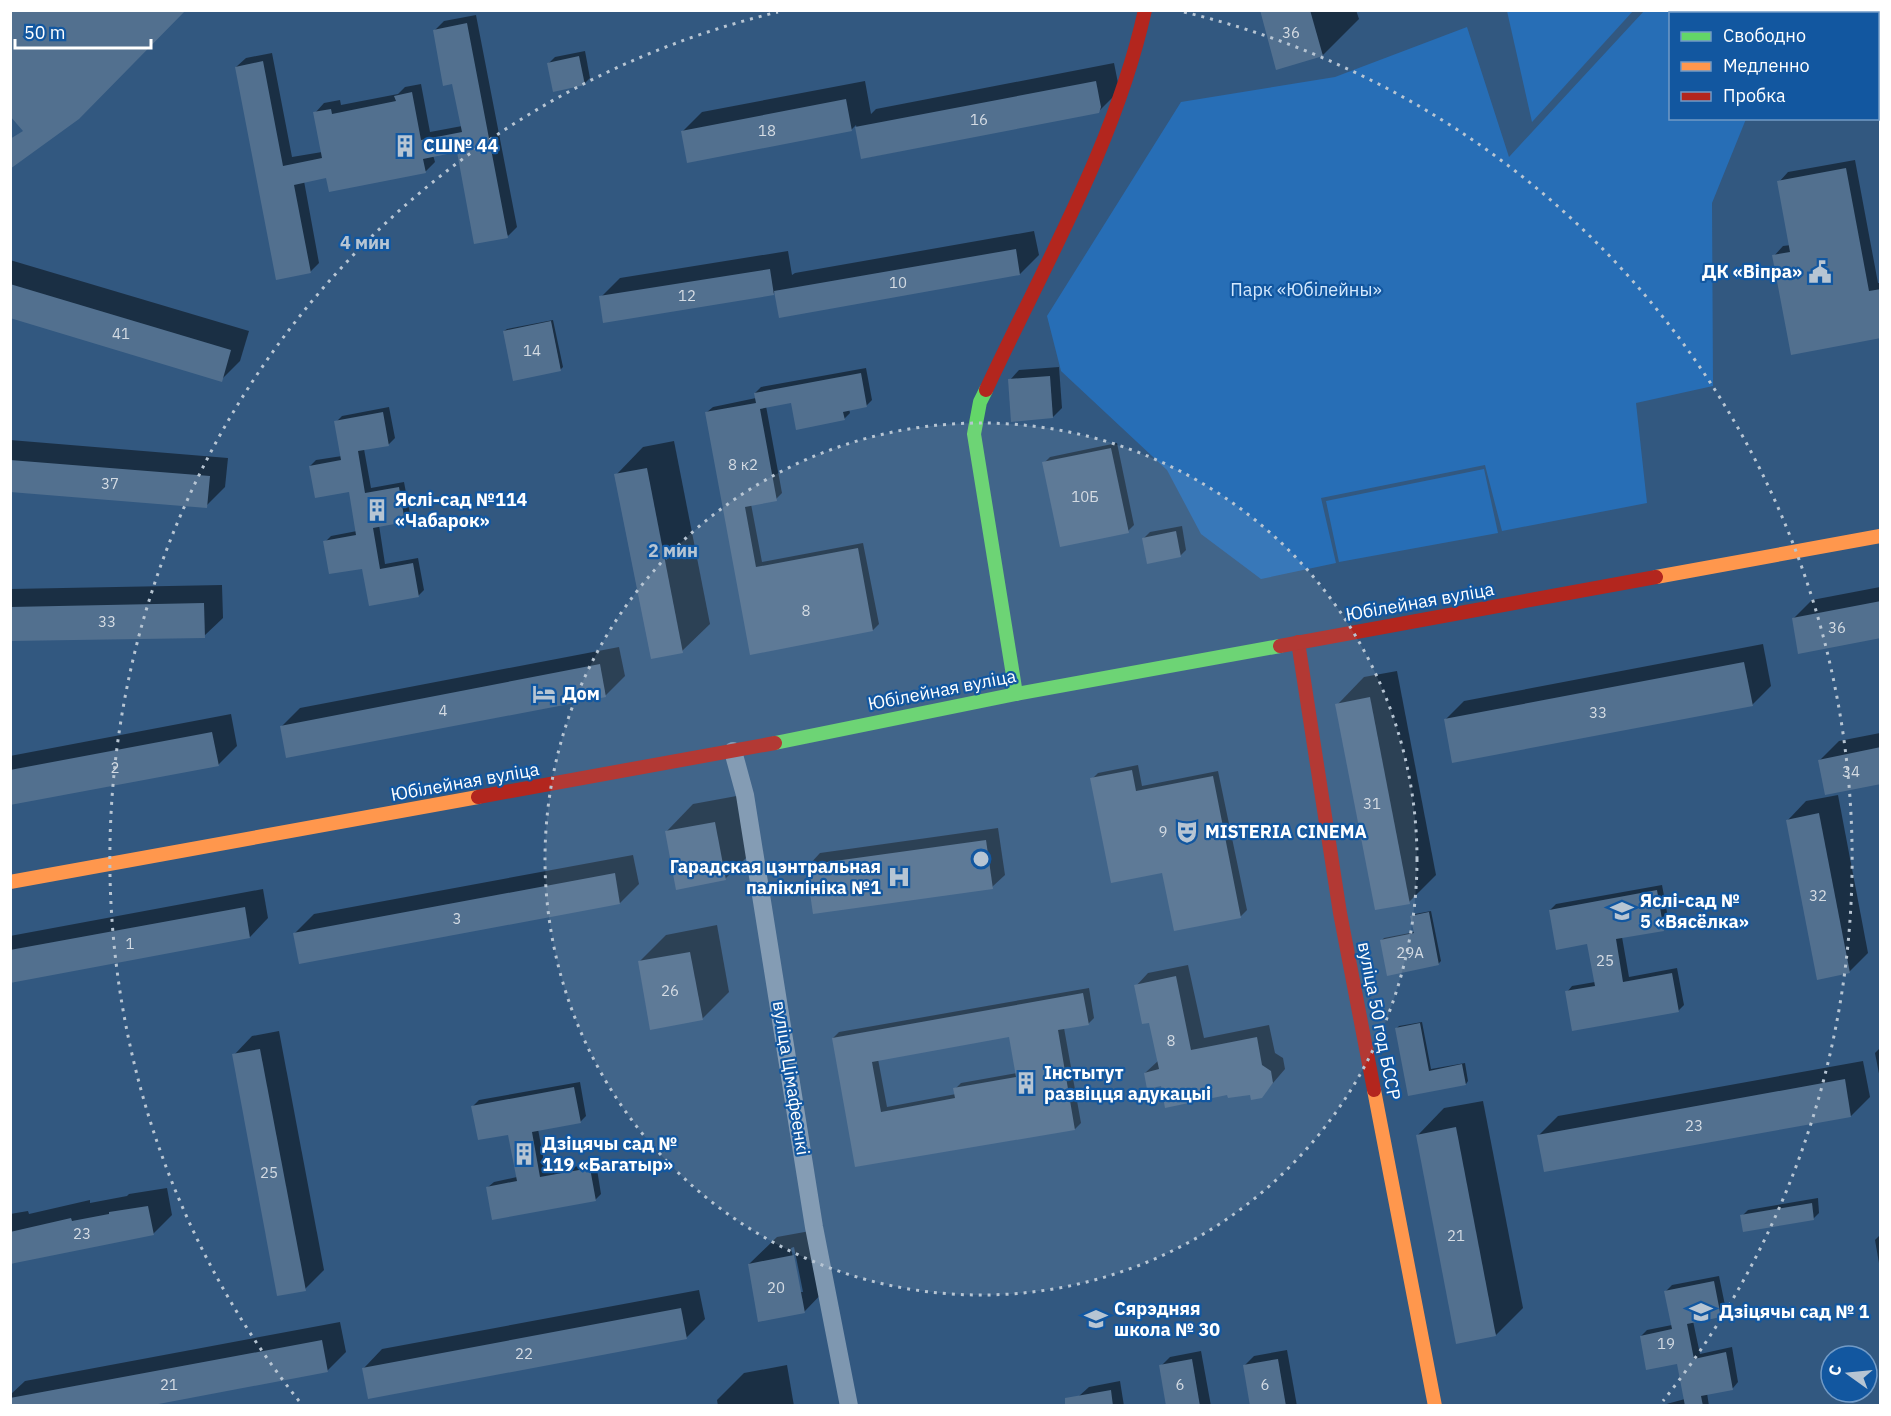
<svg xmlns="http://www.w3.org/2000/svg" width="1891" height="1416" font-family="'IBM Plex Sans',sans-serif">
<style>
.green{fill:#276eb6}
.shadow{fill:#0007;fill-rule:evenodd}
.building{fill:#52708f;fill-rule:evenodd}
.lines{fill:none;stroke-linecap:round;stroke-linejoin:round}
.street{stroke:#7e97b0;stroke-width:18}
.fast{stroke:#63d668;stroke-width:14}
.slow{stroke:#ff974d;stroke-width:14}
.jam{stroke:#b3261e;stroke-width:14}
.ring{fill:none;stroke:#b7c5d3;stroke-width:3;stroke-dasharray:3 6}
.labels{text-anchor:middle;stroke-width:4.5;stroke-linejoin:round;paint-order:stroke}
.number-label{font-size:15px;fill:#d4dbe3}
.poi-label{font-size:18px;font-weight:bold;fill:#fff;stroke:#1257a0;text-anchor:start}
.park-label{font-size:18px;fill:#d4e9fe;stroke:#1257a0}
.street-label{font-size:18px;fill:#fff;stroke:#1257a0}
.centre{fill:#b7c5d3;stroke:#1257a0;stroke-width:3}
.ring-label{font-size:18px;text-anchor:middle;font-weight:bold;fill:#b7c5d3;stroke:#1257a0;stroke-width:4.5;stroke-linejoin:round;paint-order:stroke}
</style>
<rect width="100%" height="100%" fill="#325880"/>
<g class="green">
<path d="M 1761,10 L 1764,13 L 1670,14 L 1670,118 L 1746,119 L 1712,203 L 1713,386 L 1636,403 L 1647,503 L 1502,531 L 1485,465 L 1321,498 L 1336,563 L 1261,579 L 1201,534 L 1167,470 L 1061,371 L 1047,316 L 1181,102 L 1335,77 L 1467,27 L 1509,157 L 1644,11 Z"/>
<path d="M 1507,11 L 1507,10 L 1633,11 L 1532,122 Z"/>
<path d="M 1484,469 L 1498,533 L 1339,562 L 1326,501 Z"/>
</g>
<g class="shadow">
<path d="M 1261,10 L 1356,10 L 1359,19 L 1323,55 Z"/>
<path d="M 476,15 L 517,227 L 508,236 L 458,150 L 433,155 L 435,162 L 426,171 L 327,177 L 304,181 L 319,263 L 310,272 L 236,67 L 246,58 L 272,53 L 292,157 L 322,152 L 315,113 L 324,103 L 340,100 L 341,105 L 398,94 L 405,87 L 421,84 L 430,132 L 462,126 L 453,82 L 434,31 L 444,21 Z"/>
<path d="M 585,51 L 590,78 L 584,84 L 549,63 L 555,57 Z"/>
<path d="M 1114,63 L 1119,88 L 1117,93 L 1098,112 L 863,158 L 856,125 L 851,130 L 683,131 L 702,112 L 865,81 L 871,114 L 876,109 Z"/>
<path d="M 1855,160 L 1878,283 L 1880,283 L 1880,336 L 1774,256 L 1783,246 L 1791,245 L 1779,182 L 1788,172 Z"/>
<path d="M 1034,231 L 1039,255 L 1020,274 L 776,291 L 773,294 L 601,297 L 620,278 L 788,251 L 792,275 L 795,273 Z"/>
<path d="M 10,260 L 249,331 L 240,361 L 221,380 L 10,317 Z"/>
<path d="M 553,320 L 563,367 L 560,370 L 504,331 L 507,329 Z"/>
<path d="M 1059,367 L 1062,408 L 1053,417 L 1010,380 L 1019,370 Z"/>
<path d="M 866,368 L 872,400 L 866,406 L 849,409 L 850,413 L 844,419 L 792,401 L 766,406 L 782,493 L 776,499 L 751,504 L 762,562 L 863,543 L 879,624 L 873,630 L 751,653 L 707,412 L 713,407 L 756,398 L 755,393 L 761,387 Z"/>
<path d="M 389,407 L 395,438 L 389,444 L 364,449 L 371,488 L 404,482 L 410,514 L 404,520 L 379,525 L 385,564 L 418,558 L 424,590 L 418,596 L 363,567 L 325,542 L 331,536 L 357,531 L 350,490 L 310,466 L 316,460 L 342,456 L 336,422 L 342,416 Z"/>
<path d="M 10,440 L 228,458 L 225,487 L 206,506 L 10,490 Z"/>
<path d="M 674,441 L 710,624 L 682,651 L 616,475 L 643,447 Z"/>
<path d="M 1117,443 L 1134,525 L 1128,531 L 1044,463 L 1050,457 Z"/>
<path d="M 1182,526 L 1186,550 L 1180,556 L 1144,538 L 1150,532 Z"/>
<path d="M 222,585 L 223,618 L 204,636 L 10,640 L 10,589 Z"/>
<path d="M 1880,587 L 1880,636 L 1793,619 L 1812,600 Z"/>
<path d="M 1763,644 L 1771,686 L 1752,705 L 1445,720 L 1464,701 Z"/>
<path d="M 619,647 L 625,676 L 606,695 L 287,757 L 281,727 L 300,708 Z"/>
<path d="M 1397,671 L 1436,875 L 1409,902 L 1337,705 L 1364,677 Z"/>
<path d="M 231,714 L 237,746 L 218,765 L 10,804 L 10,756 Z"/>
<path d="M 1880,733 L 1880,782 L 1820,760 L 1839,741 Z"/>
<path d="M 1138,765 L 1142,786 L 1218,771 L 1247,910 L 1241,916 L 1175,930 L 1163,871 L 1092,779 L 1098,773 Z"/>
<path d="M 742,795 L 752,852 L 725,879 L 666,832 L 693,804 Z"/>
<path d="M 1838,795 L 1868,953 L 1849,972 L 1788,820 L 1806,801 Z"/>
<path d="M 998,828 L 1005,875 L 992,887 L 808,866 L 820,853 Z"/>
<path d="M 633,855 L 639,884 L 620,903 L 295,933 L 314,914 Z"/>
<path d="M 1662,885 L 1669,923 L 1663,929 L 1622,937 L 1629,977 L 1677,968 L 1684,1005 L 1678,1011 L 1567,992 L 1572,986 L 1595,982 L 1588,942 L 1550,910 L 1556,904 Z"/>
<path d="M 263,889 L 268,918 L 250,937 L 10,981 L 10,936 Z"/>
<path d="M 1431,911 L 1441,961 L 1438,964 L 1382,940 L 1384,938 L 1415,932 L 1412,916 L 1415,914 Z"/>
<path d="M 717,925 L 729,992 L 702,1019 L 639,962 L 666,935 Z"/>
<path d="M 1188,965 L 1204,1038 L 1269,1025 L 1275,1053 L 1283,1058 L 1285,1069 L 1261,1097 L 1251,1093 L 1228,1093 L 1162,1085 L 1145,1073 L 1159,1060 L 1150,1021 L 1136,986 L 1148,973 Z"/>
<path d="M 1089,988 L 1094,1018 L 1088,1024 L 1064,1028 L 1081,1123 L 1075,1129 L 856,1165 L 833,1038 L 839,1032 ZM 1010,1035 L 1017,1073 L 961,1083 L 955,1089 L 956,1094 L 887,1107 L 878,1059 Z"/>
<path d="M 1422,1022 L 1431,1069 L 1465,1063 L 1468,1081 L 1466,1084 L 1409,1095 L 1396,1029 L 1399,1026 Z"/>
<path d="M 279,1031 L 324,1270 L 305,1289 L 234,1055 L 252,1036 Z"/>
<path d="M 1880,1048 L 1880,1079 L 1875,1053 Z"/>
<path d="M 1863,1061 L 1870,1097 L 1851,1116 L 1539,1135 L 1558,1116 Z"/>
<path d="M 580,1082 L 586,1116 L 580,1122 L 538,1129 L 546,1172 L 596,1163 L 601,1194 L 595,1200 L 488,1187 L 494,1182 L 517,1177 L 509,1133 L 473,1106 L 479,1100 Z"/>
<path d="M 1483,1101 L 1523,1308 L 1496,1335 L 1417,1136 L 1444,1108 Z"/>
<path d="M 167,1188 L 172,1215 L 153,1234 L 10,1262 L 10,1214 L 28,1211 L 29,1214 L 90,1200 L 90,1203 L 127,1196 L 129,1194 Z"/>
<path d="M 1818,1198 L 1819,1213 L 1813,1219 L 1742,1216 L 1748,1210 Z"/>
<path d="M 821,1229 L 831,1284 L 804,1312 L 749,1264 L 777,1237 ZM 794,1247 L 803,1292 L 800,1292 L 791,1248 Z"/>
<path d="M 1880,1235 L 1880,1269 L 1875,1240 Z"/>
<path d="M 1719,1276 L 1726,1310 L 1720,1316 L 1693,1321 L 1700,1354 L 1732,1347 L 1738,1382 L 1733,1388 L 1707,1393 L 1709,1406 L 1659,1406 L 1685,1399 L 1678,1362 L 1641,1336 L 1647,1330 L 1672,1325 L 1666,1291 L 1672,1285 Z"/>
<path d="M 699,1290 L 705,1319 L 686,1338 L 364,1368 L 382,1349 Z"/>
<path d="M 340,1322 L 346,1352 L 327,1371 L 10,1406 L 10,1395 L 25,1381 Z"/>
<path d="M 1287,1350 L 1297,1406 L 1252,1406 L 1245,1365 L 1254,1356 Z"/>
<path d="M 1201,1351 L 1211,1406 L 1168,1406 L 1161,1366 L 1170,1357 Z"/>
<path d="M 787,1365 L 794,1406 L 718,1406 L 717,1400 L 744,1373 Z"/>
<path d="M 1120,1381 L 1124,1406 L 1081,1406 L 1079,1396 L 1089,1387 Z"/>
</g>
<g class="building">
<path d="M 10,10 L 186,10 L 79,119 L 10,169 L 10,139 L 23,131 L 10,116 Z"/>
<path d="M 1260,10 L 1310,10 L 1323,56 L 1276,70 Z"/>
<path d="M 467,23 L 508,238 L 474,244 L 457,152 L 423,159 L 426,173 L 329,192 L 326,178 L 294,185 L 311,273 L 276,280 L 235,67 L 263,61 L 283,166 L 322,158 L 313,112 L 331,109 L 332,114 L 396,101 L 394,96 L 412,92 L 421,140 L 462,132 L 452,84 L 443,86 L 433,30 Z"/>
<path d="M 579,56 L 585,85 L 553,92 L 547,63 Z"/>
<path d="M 1096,81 L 1101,107 L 1099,113 L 861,159 L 855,127 Z"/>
<path d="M 846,99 L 852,131 L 687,163 L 681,131 Z"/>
<path d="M 1846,168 L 1869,291 L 1881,289 L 1881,338 L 1791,355 L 1772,255 L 1790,252 L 1777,181 Z"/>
<path d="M 1016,249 L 1020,275 L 779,318 L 774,291 Z"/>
<path d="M 770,269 L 774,295 L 603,323 L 599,296 Z"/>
<path d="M 10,284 L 231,350 L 222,382 L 10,318 Z"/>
<path d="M 551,321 L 561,371 L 513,381 L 503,331 Z"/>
<path d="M 861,373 L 867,407 L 843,412 L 845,420 L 796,430 L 791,403 L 760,409 L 777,501 L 745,507 L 756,567 L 858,548 L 873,631 L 750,655 L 705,412 L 756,403 L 754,393 Z"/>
<path d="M 1050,376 L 1053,418 L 1011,422 L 1008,379 Z"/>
<path d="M 383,412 L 389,446 L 358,451 L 365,493 L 399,487 L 405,522 L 373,528 L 380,569 L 413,563 L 419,597 L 369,606 L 362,569 L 329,574 L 323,541 L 356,535 L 349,492 L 315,498 L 309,466 L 341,460 L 334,421 Z"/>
<path d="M 1111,448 L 1129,533 L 1060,547 L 1042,462 Z"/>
<path d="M 10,460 L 210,476 L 207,508 L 10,492 Z"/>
<path d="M 647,468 L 683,653 L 651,659 L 614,474 Z"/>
<path d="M 1176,531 L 1181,557 L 1147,564 L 1142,538 Z"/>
<path d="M 1881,601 L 1881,638 L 1798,654 L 1792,618 Z"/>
<path d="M 204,603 L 205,638 L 10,641 L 10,607 Z"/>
<path d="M 1744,662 L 1753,706 L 1452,763 L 1444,719 Z"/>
<path d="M 600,664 L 606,697 L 286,758 L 280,726 Z"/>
<path d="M 1370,697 L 1410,904 L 1375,910 L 1335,704 Z"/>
<path d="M 212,732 L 219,766 L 10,805 L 10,770 Z"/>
<path d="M 1881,747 L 1881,784 L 1825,795 L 1818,760 Z"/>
<path d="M 1132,770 L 1136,791 L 1213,776 L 1241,918 L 1174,931 L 1162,873 L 1111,883 L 1090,778 Z"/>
<path d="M 1819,813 L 1850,973 L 1817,980 L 1786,820 Z"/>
<path d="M 715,822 L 726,880 L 676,890 L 665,831 Z"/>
<path d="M 986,840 L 993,889 L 813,914 L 806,865 Z"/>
<path d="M 615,873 L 620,904 L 299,964 L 293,933 Z"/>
<path d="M 1657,890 L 1664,931 L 1616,939 L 1623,982 L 1672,973 L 1679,1012 L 1572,1031 L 1565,991 L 1595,986 L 1587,944 L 1556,950 L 1549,910 Z"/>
<path d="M 245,907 L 250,938 L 10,983 L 10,950 Z"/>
<path d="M 1429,912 L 1439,965 L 1387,976 L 1380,940 L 1414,933 L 1410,916 Z"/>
<path d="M 690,952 L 703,1020 L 650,1030 L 638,961 Z"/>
<path d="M 1176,976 L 1191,1050 L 1257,1037 L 1262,1065 L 1271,1071 L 1273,1083 L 1262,1098 L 1251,1100 L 1250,1095 L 1228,1098 L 1227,1095 L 1165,1108 L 1161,1086 L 1147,1089 L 1144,1073 L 1159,1069 L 1149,1023 L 1142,1024 L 1134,985 Z"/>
<path d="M 1083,993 L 1089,1025 L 1058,1030 L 1075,1130 L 855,1167 L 832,1038 ZM 1009,1037 L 1016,1077 L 953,1088 L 955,1098 L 881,1112 L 872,1062 Z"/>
<path d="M 1420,1023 L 1429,1071 L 1462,1064 L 1466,1085 L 1408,1096 L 1395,1028 Z"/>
<path d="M 260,1049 L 306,1291 L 277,1296 L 232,1054 Z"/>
<path d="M 1845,1079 L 1851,1117 L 1544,1172 L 1537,1135 Z"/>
<path d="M 574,1087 L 581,1123 L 532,1132 L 540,1177 L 590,1168 L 596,1201 L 492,1220 L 486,1187 L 517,1181 L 508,1135 L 478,1140 L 471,1106 Z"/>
<path d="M 1456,1127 L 1496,1336 L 1456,1344 L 1416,1135 Z"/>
<path d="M 1812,1203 L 1814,1220 L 1743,1232 L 1740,1215 Z"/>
<path d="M 148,1206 L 154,1235 L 10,1264 L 10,1232 L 71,1218 L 72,1221 L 109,1214 L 109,1212 Z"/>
<path d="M 794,1255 L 805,1313 L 758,1322 L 748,1264 Z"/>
<path d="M 1714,1281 L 1721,1317 L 1687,1324 L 1694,1359 L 1726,1352 L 1733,1390 L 1701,1396 L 1703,1406 L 1685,1406 L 1677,1364 L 1646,1370 L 1640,1336 L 1672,1329 L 1664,1291 Z"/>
<path d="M 681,1308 L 687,1339 L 368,1399 L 362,1368 Z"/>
<path d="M 322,1340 L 328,1372 L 148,1406 L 10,1406 L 10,1398 Z"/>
<path d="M 1192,1359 L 1200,1406 L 1166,1406 L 1159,1365 Z"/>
<path d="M 1278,1359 L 1286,1406 L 1250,1406 L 1243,1365 Z"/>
<path d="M 1111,1390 L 1113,1406 L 1065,1406 L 1065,1398 Z"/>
</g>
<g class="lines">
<path class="street" d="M 733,751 L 745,795 L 814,1227 L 849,1406"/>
<g class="fast">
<path d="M 986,390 L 980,402 L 974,434 L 1016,694"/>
<path d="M 775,743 L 1016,694 L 1280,646"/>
</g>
<g class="slow">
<path d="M 1656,577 L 1880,536"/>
<path d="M 10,882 L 478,797"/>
<path d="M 1374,1090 L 1435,1406"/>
</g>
<g class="jam">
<path d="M 986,390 C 1044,265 1115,145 1145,10"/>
<path d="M 1298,642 L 1340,913 L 1374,1090"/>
<path d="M 1280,646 L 1656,577"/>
<path d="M 478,797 L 775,743"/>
</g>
</g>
<circle cx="981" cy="859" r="436" fill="#b7c5d3" fill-opacity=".12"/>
<g class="ring">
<circle cx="981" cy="859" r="436"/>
<path d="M299 1401A871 871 0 0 1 778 12M1184 12A871 871 0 0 1 1663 1401"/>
</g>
<defs>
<g id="building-bare" transform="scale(1.8)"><path d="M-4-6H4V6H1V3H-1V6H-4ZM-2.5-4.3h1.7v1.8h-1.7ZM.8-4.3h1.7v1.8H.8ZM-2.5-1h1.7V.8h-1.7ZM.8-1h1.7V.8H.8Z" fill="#b7c5d3" stroke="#1257a0" stroke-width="2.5" paint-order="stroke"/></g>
<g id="civic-bare" transform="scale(1.8)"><path d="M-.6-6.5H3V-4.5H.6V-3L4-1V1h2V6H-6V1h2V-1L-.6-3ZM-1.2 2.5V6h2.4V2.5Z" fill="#b7c5d3" stroke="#1257a0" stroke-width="2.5" paint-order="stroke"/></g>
<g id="hotel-bare" transform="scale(1.8)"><path d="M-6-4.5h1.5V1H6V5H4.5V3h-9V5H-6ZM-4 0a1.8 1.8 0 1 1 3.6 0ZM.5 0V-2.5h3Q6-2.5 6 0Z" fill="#b7c5d3" stroke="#1257a0" stroke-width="2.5" paint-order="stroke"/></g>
<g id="theatre-bare" transform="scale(1.8)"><path d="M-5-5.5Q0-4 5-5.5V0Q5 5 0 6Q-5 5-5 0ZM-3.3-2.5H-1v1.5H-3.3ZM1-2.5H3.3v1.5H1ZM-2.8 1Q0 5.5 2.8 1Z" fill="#b7c5d3" stroke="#1257a0" stroke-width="2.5" paint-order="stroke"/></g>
<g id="hospital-bare" transform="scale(1.8)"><path d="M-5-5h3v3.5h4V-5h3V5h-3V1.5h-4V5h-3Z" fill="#b7c5d3" stroke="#1257a0" stroke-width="2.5" paint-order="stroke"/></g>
<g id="school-bare" transform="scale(1.8)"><path d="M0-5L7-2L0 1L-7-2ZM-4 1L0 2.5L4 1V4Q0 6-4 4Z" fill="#b7c5d3" stroke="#1257a0" stroke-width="2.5" paint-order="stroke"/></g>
</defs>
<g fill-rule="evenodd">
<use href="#building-bare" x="405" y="146"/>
<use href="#civic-bare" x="1820" y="272"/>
<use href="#building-bare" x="377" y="510"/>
<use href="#hotel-bare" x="544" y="694"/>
<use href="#theatre-bare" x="1187" y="832"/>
<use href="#hospital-bare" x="899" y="877"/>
<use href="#school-bare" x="1622" y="911"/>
<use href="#building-bare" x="1026" y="1083"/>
<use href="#building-bare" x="524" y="1154"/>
<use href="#school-bare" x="1701" y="1312"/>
<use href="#school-bare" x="1096" y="1319"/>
</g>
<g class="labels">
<g class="number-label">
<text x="1291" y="38">36</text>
<text x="979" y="125">16</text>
<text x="767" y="136">18</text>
<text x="898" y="288">10</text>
<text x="687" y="301">12</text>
<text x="121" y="339">41</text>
<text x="532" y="356">14</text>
<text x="743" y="470">8 к2</text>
<text x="110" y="489">37</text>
<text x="1085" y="502">10Б</text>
<text x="806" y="616">8</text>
<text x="107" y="627">33</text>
<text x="1837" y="633">36</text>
<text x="443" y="716">4</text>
<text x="1598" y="718">33</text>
<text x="115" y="773">2</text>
<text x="1851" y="777">34</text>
<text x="1372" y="809">31</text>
<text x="1163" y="837">9</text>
<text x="1818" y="901">32</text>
<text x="457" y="924">3</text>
<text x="130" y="949">1</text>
<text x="1410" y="958">29А</text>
<text x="1605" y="966">25</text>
<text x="670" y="996">26</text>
<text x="1171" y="1046">8</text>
<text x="1694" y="1131">23</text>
<text x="269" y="1178">25</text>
<text x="82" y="1239">23</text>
<text x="1456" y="1241">21</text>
<text x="776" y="1293">20</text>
<text x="1666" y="1349">19</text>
<text x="524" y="1359">22</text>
<text x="169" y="1390">21</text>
<text x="1180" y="1390">6</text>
<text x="1265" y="1390">6</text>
</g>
<g class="poi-label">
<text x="423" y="152">СШ№ 44</text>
<text x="1802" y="278" text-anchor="end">ДК «Віпра»</text>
<text x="395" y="506">Яслі-сад №114<tspan x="395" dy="21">«Чабарок»</tspan></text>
<text x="562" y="700">Дом</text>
<text x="1205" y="838">MISTERIA CINEMA</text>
<text x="881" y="873" text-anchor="end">Гарадская цэнтральная<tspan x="881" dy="21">паліклініка №1</tspan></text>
<text x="1640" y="907">Яслі-сад №<tspan x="1640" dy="21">5 «Вясёлка»</tspan></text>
<text x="1044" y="1079">Інстытут<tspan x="1044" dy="21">развіцця адукацыі</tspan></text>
<text x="542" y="1150">Дзіцячы сад №<tspan x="542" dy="21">119 «Багатыр»</tspan></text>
<text x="1114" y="1315">Сярэдняя<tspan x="1114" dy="21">школа № 30</tspan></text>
<text x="1719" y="1318">Дзіцячы сад № 1</text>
</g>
<g class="park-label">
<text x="1306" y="296">Парк «Юбілейны»</text>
</g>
<g class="street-label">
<text transform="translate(1420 602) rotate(-10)" y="6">Юбілейная вуліца</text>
<text transform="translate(942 690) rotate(-11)" y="6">Юбілейная вуліца</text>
<text transform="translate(465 782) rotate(-10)" y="6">Юбілейная вуліца</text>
<text transform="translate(1379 1021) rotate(79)" y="6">вуліца 50 год БССР</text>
<text transform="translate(791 1078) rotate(81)" y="6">вуліца Цімафеенкі</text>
</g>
</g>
<circle cx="981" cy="859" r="9" class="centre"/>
<g class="ring-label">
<text x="365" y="249">4 мин</text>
<text x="673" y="557">2 мин</text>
</g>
<rect width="1891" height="1416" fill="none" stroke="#ffffff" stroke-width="24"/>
<rect x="1669" y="12" width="210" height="108" fill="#1257a0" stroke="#719ac6" stroke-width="1.5"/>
<rect x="1681" y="32" width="30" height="9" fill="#63d668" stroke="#719ac6" stroke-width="1.5"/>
<text x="1723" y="42" font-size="18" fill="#ffffff">Свободно</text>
<rect x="1681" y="62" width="30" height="9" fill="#ff974d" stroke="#719ac6" stroke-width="1.5"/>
<text x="1723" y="72" font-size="18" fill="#ffffff">Медленно</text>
<rect x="1681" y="92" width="30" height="9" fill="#b3261e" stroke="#719ac6" stroke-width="1.5"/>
<text x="1723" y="102" font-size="18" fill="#ffffff">Пробка</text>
<g transform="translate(1849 1374) rotate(285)"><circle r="28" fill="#1257a0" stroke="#719ac6" stroke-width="1.5"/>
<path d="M0-4.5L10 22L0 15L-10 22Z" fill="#b7c5d3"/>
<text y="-9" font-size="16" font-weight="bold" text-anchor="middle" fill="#ffffff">С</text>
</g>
<path d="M15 39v9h136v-9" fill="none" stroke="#ffffff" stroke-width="3"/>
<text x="24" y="39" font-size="18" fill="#ffffff" stroke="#1257a0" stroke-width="4.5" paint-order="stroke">50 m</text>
</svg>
